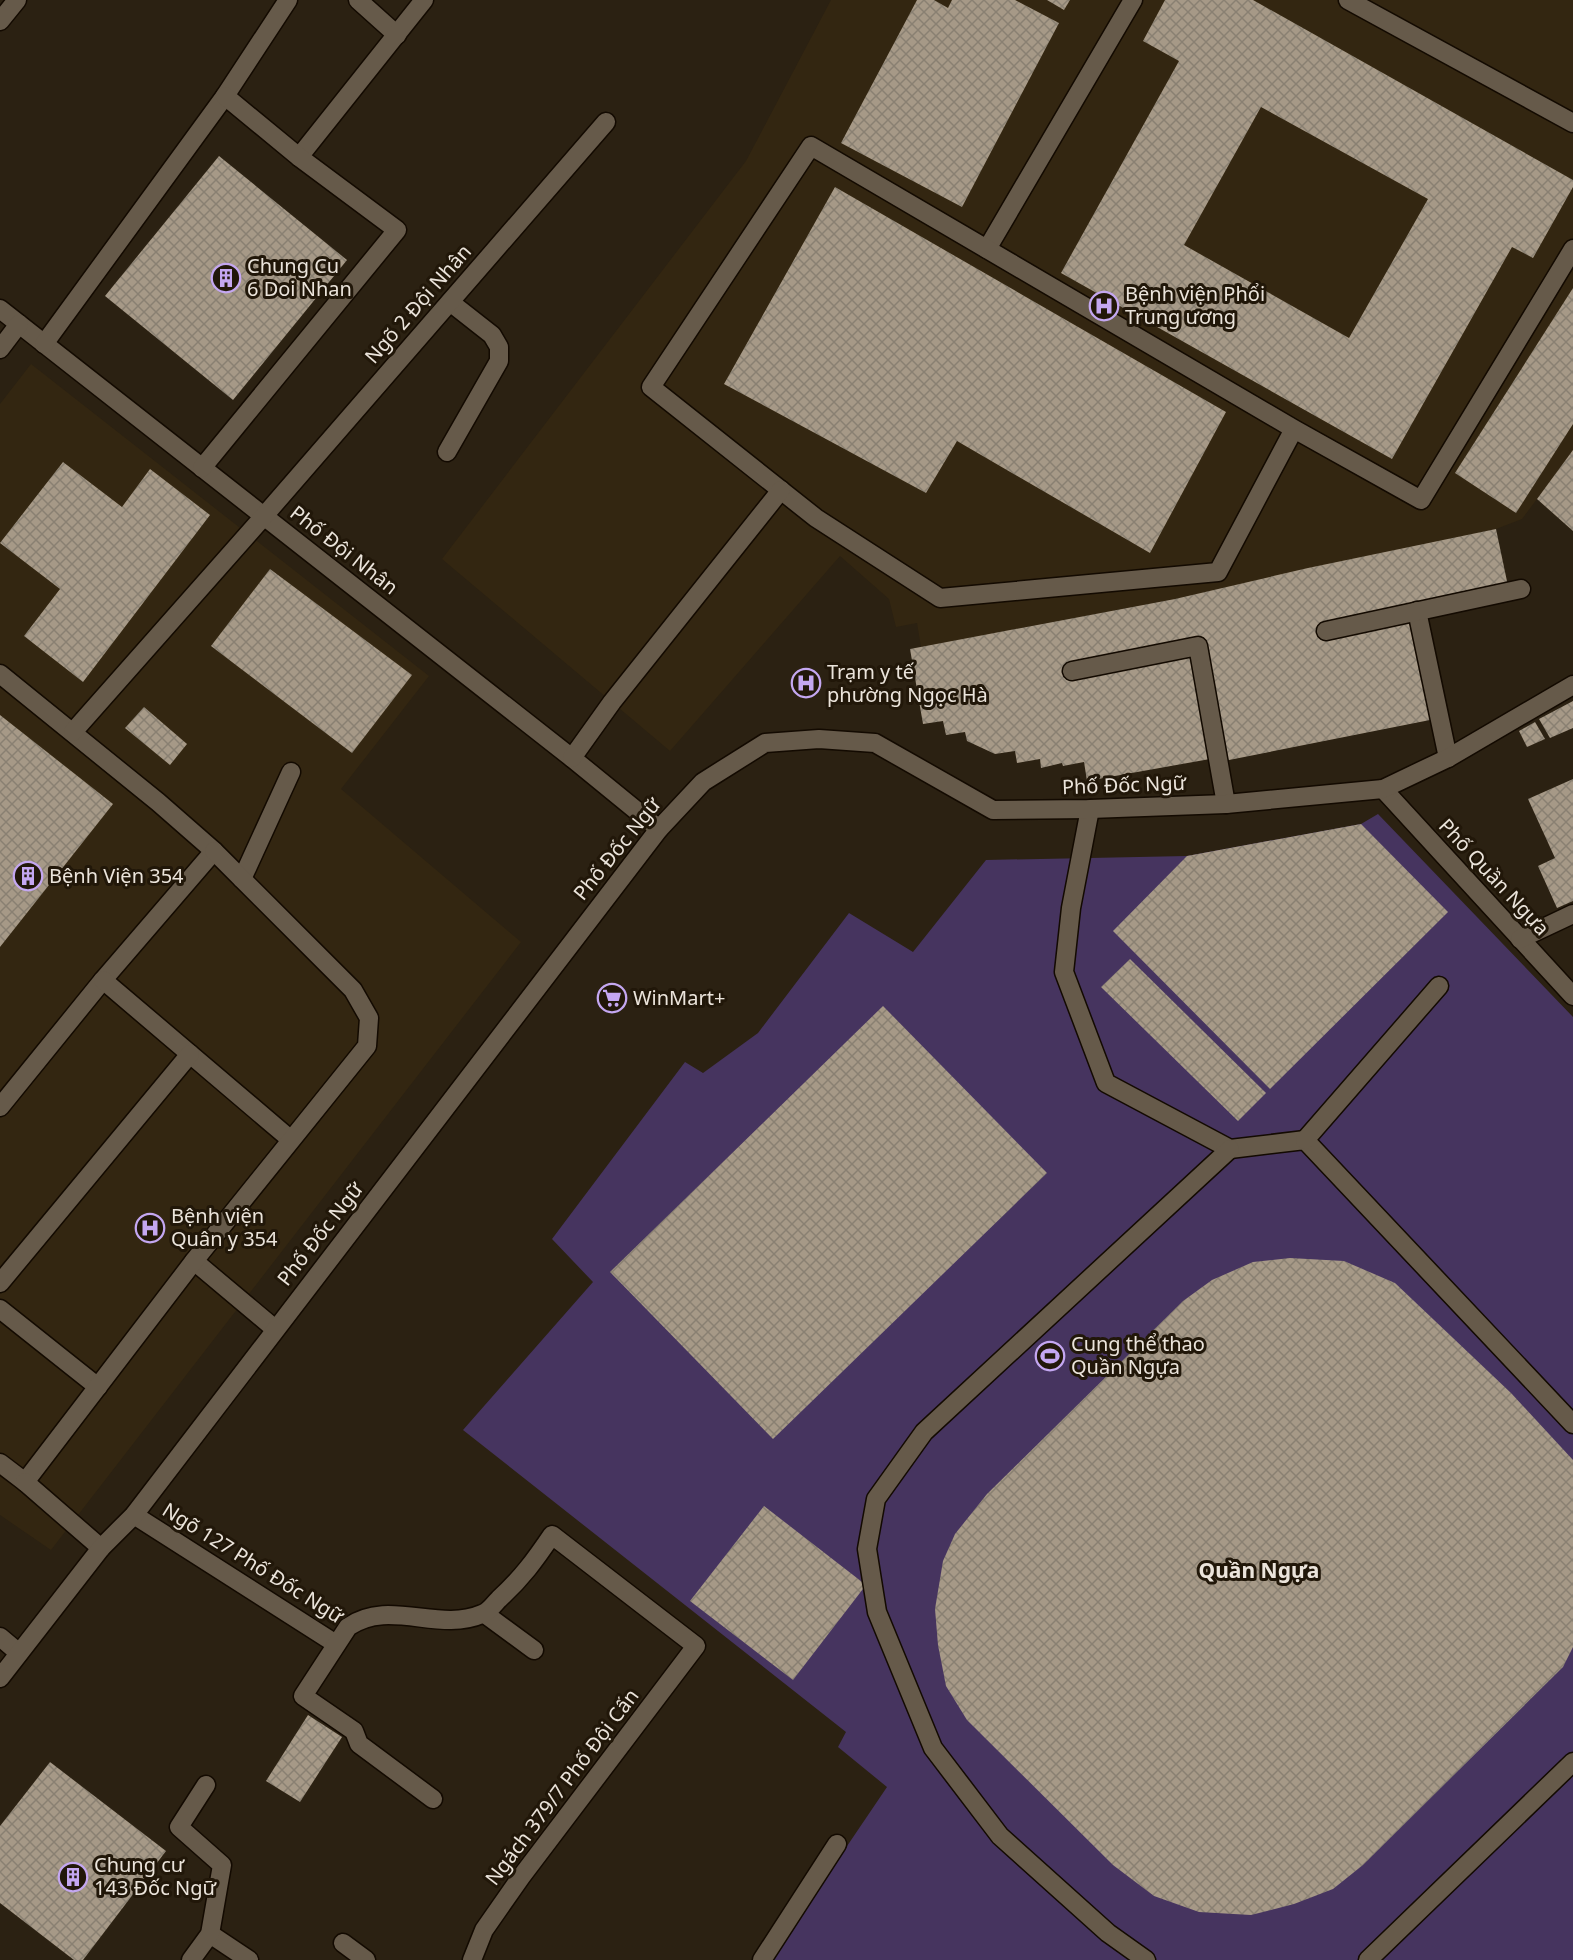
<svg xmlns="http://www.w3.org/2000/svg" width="1573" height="1960" font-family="'Noto Sans',sans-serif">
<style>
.built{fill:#332611}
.green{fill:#46345f}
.building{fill:url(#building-cross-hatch);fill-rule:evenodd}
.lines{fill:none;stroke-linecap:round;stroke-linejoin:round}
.minor-casing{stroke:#130a01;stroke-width:21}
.minor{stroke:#665a4a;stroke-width:18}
.labels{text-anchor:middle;stroke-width:6;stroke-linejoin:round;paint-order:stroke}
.poi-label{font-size:20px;fill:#ebe4db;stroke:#211709;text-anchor:start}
.street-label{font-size:20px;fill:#ebe4db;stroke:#211709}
.neighbourhood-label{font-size:21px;font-weight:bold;fill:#ebe4db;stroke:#211709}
</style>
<defs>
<pattern id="building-cross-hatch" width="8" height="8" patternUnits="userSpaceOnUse" patternTransform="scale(1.5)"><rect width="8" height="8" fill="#a69987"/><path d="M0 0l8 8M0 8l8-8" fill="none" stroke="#898072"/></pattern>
</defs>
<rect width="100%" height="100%" fill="#2b2112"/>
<g class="built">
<path d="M 831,0 L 1573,0 L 1573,451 L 1522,519 L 1496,529 L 1175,599 L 921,647 L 917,623 L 896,627 L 889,599 L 840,556 L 670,751 L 442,559 L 746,161 Z"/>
<path d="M 31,364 L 429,676 L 341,789 L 521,942 L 51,1550 L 0,1515 L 0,404 Z"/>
</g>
<path class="green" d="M 1378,814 L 1573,1017 L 1573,1960 L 770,1960 L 887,1787 L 838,1747 L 846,1732 L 463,1430 L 593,1282 L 552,1239 L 685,1062 L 703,1073 L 758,1033 L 849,913 L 913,952 L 986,860 L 1187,856 L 1361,824 Z"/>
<g class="building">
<path d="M 917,0 L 934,0 L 948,8 L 952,0 L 1015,0 L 1059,23 L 962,207 L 841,143 Z"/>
<path d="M 1047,0 L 1070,0 L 1064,10 Z"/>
<path d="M 1165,0 L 1253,0 L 1573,180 L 1573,187 L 1533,258 L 1512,247 L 1392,459 L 1061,273 L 1179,61 L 1143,41 ZM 1261,107 L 1428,199 L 1349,338 L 1184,245 Z"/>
<path d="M 219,156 L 347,260 L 233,400 L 105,296 Z"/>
<path d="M 835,187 L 1226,412 L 1150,553 L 957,441 L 926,493 L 724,384 Z"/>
<path d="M 1573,288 L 1573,424 L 1516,513 L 1455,473 Z"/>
<path d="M 1573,450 L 1573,531 L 1537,499 Z"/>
<path d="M 63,462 L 122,507 L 150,469 L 210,515 L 83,682 L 24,636 L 60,589 L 0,543 Z"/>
<path d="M 1496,529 L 1508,586 L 1411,621 L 1430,720 L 1224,761 L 1191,654 L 1210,759 L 1087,781 L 1084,762 L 1063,766 L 1062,763 L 1041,768 L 1040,759 L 1017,763 L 1015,751 L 995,754 L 967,741 L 965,732 L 946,735 L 943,721 L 923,724 L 910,649 L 1175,599 L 1308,568 Z"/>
<path d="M 270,569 L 412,675 L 352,753 L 211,646 Z"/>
<path d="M 1573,701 L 1573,728 L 1550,738 L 1539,719 Z"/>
<path d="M 144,707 L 187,744 L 170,765 L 125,728 Z"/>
<path d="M 0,715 L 113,804 L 0,947 Z"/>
<path d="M 1535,722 L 1545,739 L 1527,747 L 1519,731 Z"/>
<path d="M 1573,779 L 1573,901 L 1557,908 L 1538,866 L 1555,858 L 1528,799 Z"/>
<path d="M 1361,824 L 1448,912 L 1270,1089 L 1113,931 L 1187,856 Z"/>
<path d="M 1130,959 L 1266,1093 L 1238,1121 L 1101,987 Z"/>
<path d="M 883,1006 L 1047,1173 L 773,1439 L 610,1272 Z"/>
<path d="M 1290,1258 L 1344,1261 L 1395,1283 L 1511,1393 L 1573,1460 L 1573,1647 L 1563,1667 L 1363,1865 L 1333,1889 L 1294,1904 L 1251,1915 L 1199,1912 L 1154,1896 L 1113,1865 L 967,1720 L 946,1686 L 938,1645 L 935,1609 L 943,1561 L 955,1534 L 987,1494 L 1183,1301 L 1212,1280 L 1253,1262 Z"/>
<path d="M 764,1506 L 866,1585 L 793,1680 L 690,1601 Z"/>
<path d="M 308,1715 L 342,1737 L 300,1802 L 266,1781 Z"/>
<path d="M 50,1762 L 166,1851 L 83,1960 L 74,1960 L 0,1903 L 0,1826 Z"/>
</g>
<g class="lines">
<g class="minor-casing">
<g id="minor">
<path d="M 358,0 L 397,35"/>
<path d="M 1348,0 L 1573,123"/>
<path d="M 0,21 L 17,0"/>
<path d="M 299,157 L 424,0"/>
<path d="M 987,249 L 1133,0"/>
<path d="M 0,309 L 572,758 L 659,829"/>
<path d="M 44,344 L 225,96 L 288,0"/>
<path d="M 0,349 L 19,324"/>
<path d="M 1294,429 L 1218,572 L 940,598 L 816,518 L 651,387 L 811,146 L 1294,429 L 1421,500 L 1573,249"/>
<path d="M 447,452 L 499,361 L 499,347 L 492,335 L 450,302"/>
<path d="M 202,468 L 397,230 L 299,157 L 225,96"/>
<path d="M 1417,611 L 1448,758"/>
<path d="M 1326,631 L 1521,589"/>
<path d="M 1072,671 L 1198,646 L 1226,804"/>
<path d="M 0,674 L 158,802 L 214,851 L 103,980 L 0,1107"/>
<path d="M 73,732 L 264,516 L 606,122"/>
<path d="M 572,758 L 612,702 L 781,490"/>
<path d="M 1383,789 L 1573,996"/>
<path d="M 1090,809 L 1071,908 L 1064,972 L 1106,1083 L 1230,1149 L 1305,1140 L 1573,1424"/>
<path d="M 242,879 L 291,772"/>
<path d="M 1520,939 L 1573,914"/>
<path d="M 103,980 L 290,1139"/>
<path d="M 1305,1140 L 1439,986"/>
<path d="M 194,1261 L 275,1329"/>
<path d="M 0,1283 L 190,1054"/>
<path d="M 0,1309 L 98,1387"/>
<path d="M 0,1463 L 25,1482 L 194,1261 L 367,1046 L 369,1018 L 353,990 L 214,851"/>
<path d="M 25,1482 L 101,1548"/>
<path d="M 134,1515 L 336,1644"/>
<path d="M 485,1614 L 534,1650"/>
<path d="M 0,1637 L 19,1653"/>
<path d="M 0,1678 L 101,1548 L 134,1515 L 659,829 L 703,782 L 765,743 L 819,739 L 875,743 L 993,810 L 1090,809 L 1226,804 L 1383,789 L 1448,758 L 1573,685"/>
<path d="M 433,1799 L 359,1744 L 354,1731 L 303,1696 L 348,1627 C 389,1598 438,1633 482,1614 C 489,1612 494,1604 499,1599 C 522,1578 535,1560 552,1535 L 696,1646 L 521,1877 L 484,1930 L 472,1960"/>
<path d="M 210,1934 L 249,1960"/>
<path d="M 343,1943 L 366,1960"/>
<path d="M 191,1960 L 210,1934 L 222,1865 L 179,1827 L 206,1785"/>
<path d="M 762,1960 L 837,1844"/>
<path d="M 1146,1960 L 1108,1933 L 1000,1836 L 933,1748 L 877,1612 L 867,1549 L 876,1499 L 924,1432 L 1230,1149"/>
<path d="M 1368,1960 L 1573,1762"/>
</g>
</g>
<use href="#minor" class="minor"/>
</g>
<defs>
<g id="building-ring" transform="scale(1.5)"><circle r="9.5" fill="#211709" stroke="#c4a7f1" stroke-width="1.5"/><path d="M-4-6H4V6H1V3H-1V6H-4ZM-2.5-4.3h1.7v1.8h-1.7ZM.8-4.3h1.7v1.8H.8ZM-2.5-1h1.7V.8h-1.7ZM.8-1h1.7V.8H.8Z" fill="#c4a7f1"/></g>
<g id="hospital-ring" transform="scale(1.5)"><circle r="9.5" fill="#211709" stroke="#c4a7f1" stroke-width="1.5"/><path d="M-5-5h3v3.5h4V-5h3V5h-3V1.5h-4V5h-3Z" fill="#c4a7f1"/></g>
<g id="supermarket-ring" transform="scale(1.5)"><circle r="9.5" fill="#211709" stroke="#c4a7f1" stroke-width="1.5"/><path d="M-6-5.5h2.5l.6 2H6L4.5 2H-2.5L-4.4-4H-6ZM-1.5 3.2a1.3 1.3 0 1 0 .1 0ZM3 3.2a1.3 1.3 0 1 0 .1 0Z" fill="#c4a7f1"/></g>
<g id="stadium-ring" transform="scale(1.5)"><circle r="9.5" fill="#211709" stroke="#c4a7f1" stroke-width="1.5"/><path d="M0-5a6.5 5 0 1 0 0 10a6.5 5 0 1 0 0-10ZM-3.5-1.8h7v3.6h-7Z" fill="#c4a7f1"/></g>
</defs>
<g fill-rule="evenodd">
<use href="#building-ring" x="226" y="278"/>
<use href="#hospital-ring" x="1104" y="306"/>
<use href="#hospital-ring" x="806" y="683"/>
<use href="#building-ring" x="28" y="876"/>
<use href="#supermarket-ring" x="612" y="998"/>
<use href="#hospital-ring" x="150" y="1228"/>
<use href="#stadium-ring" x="1050" y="1356"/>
<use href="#building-ring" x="73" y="1877"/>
</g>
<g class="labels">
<g class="poi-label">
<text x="247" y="273">Chung Cu<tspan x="247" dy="23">6 Doi Nhan</tspan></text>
<text x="1125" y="301">Bệnh viện Phổi<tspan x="1125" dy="23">Trung ương</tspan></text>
<text x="827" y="679">Trạm y tế<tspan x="827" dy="23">phường Ngọc Hà</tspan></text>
<text x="49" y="883">Bệnh Viện 354</text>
<text x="633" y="1005">WinMart+</text>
<text x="171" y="1223">Bệnh viện<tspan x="171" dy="23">Quân y 354</tspan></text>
<text x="1071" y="1351">Cung thể thao<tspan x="1071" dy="23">Quần Ngựa</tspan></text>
<text x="94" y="1872">Chung cư<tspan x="94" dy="23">143 Đốc Ngữ</tspan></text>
</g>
<g class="street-label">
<text transform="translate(418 304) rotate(-49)" y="7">Ngõ 2 Đội Nhân</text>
<text transform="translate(344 550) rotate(38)" y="7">Phố Đội Nhân</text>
<text transform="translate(1124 785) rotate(-2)" y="7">Phố Đốc Ngữ</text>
<text transform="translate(617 849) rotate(-51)" y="7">Phố Đốc Ngữ</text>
<text transform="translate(1494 877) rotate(47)" y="7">Phố Quần Ngựa</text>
<text transform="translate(320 1234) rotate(-52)" y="7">Phố Đốc Ngữ</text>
<text transform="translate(253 1563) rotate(32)" y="7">Ngõ 127 Phố Đốc Ngữ</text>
<text transform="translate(562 1787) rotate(-53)" y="7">Ngách 379/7 Phố Đội Cấn</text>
</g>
<g class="neighbourhood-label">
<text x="1259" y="1578">Quần Ngựa</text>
</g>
</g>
</svg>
